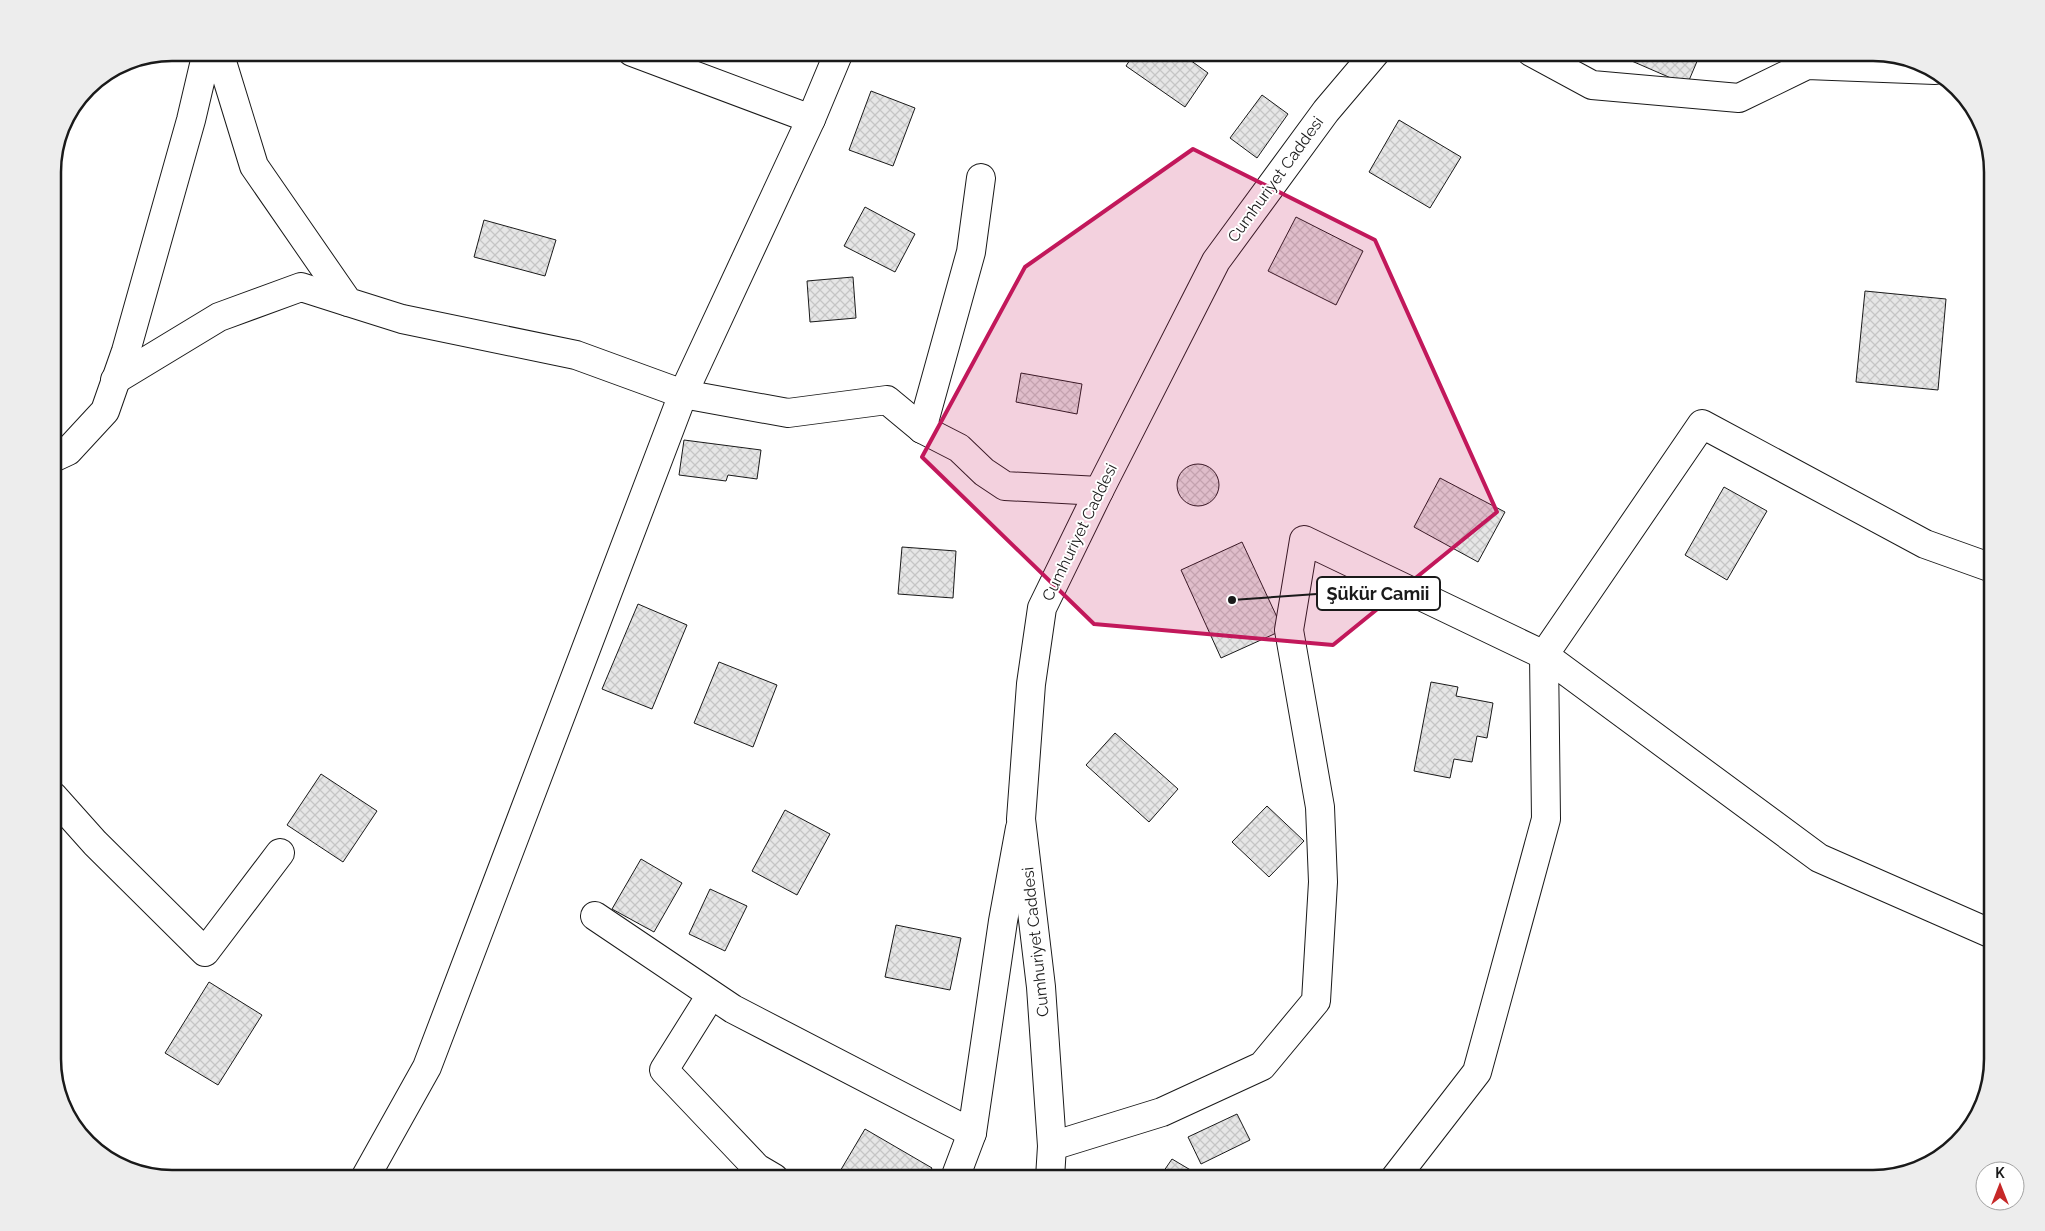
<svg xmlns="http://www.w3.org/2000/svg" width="2045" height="1231" font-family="Raleway,sans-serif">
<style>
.building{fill:url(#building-cross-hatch);stroke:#1a1a1a}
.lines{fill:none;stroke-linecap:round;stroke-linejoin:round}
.street-casing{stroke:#1a1a1a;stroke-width:30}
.secondary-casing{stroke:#1a1a1a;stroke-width:30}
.street{stroke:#fff;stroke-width:28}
.secondary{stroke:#fff;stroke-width:28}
.marked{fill:#c2185b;fill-opacity:0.2;stroke:#c2185b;stroke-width:4;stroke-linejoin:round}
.labels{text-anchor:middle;stroke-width:4;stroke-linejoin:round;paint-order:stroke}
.street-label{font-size:16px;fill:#1a1a1a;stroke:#fff}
.rim{fill:none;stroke:#1a1a1a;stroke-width:2.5}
.leader{fill:none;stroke:#1a1a1a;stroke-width:2}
.callout-dot{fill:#1a1a1a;stroke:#fff;stroke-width:2}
.callout{fill:#fff;stroke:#1a1a1a;stroke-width:2}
.callout-label{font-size:18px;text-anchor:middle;font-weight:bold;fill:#1a1a1a}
</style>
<defs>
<pattern id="building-cross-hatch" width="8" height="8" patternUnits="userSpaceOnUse" patternTransform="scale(1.25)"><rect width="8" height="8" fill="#e6e6e6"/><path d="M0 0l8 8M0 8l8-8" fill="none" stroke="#c5c5c5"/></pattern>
</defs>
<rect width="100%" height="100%" fill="#fff"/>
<g class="building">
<path d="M 1135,52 L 1179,52 L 1208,73 L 1185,107 L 1126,66 Z"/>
<path d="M 1611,52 L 1701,52 L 1687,85 Z"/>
<path d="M 871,91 L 915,108 L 893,166 L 849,150 Z"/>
<path d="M 1262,95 L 1288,114 L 1257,158 L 1230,138 Z"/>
<path d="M 1399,120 L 1461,157 L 1430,208 L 1369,172 Z"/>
<path d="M 865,207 L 915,234 L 895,272 L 844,246 Z"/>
<path d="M 1296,217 L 1363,251 L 1336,305 L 1268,271 Z"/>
<path d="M 484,220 L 556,240 L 545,276 L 474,257 Z"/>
<path d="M 853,277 L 856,318 L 810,322 L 807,281 Z"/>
<path d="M 1865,291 L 1946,299 L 1938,390 L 1856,382 Z"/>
<path d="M 1021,373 L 1082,384 L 1077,414 L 1016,402 Z"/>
<path d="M 684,440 L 761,450 L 757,479 L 728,475 L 726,481 L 679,475 Z"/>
<circle cx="1198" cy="485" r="21"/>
<path d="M 1440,478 L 1505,512 L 1478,562 L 1414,527 Z"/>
<path d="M 1724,487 L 1767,511 L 1727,580 L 1685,555 Z"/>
<path d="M 1242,542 L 1283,630 L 1221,658 L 1181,570 Z"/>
<path d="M 902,547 L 956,551 L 953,598 L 898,594 Z"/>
<path d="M 638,604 L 687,625 L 652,709 L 602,689 Z"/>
<path d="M 719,662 L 777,685 L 753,747 L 694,723 Z"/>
<path d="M 1431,682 L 1458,687 L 1456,696 L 1493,703 L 1487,738 L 1477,736 L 1472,762 L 1454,759 L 1450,778 L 1414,771 Z"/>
<path d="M 1115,733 L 1178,789 L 1149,822 L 1086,765 Z"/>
<path d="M 321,774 L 377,811 L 343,862 L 287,825 Z"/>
<path d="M 1267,806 L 1304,841 L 1269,877 L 1232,842 Z"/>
<path d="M 785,810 L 830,834 L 797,895 L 752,871 Z"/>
<path d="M 641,859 L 682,883 L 654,932 L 612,909 Z"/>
<path d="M 710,889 L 747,906 L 725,951 L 689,934 Z"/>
<path d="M 896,925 L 961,938 L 950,990 L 885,977 Z"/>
<path d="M 209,982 L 262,1015 L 218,1085 L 165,1053 Z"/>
<path d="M 1237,1114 L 1250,1140 L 1201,1164 L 1188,1137 Z"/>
<path d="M 865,1129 L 932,1168 L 926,1178 L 836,1178 Z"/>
<path d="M 1172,1159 L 1204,1178 L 1159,1178 Z"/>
</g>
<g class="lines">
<g class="street-casing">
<g id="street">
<path d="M 219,52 L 254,166 L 348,302 L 402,319 L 576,355 L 683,394 L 788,413 L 887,400 L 922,429 L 959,448 L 984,472 L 1005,486 L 1099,491"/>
<path d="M 632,52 L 811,119"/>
<path d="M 1531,52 L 1592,85 L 1739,98 L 1807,65 L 1935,70"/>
<path d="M 115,380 L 219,317 L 301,287 L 348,302"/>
<path d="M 922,429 L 971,252 L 981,178"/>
<path d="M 53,458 L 68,451 L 105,411 L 126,351 L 191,120 L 207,52"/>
<path d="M 1992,568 L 1925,544 L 1702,424 L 1544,655 L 1819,858 L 1992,934"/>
<path d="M 53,796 L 95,843 L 205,952 L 280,853"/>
<path d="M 595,916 L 733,1009 L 972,1133"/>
<path d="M 711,995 L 664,1070 L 757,1168 L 774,1178"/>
<path d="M 1052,1146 L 1162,1112 L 1262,1066 L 1316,1001 L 1323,882 L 1320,807 L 1289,630 L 1304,540 L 1544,655 L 1546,819 L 1477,1072 L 1395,1178"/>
<path d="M 365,1178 L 427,1067 L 683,394 L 811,119 L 839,52"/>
<path d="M 955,1178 L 972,1133 L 1003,921 L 1020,828"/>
</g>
</g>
<g class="secondary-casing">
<path id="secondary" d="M 1050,1178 L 1052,1146 L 1041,987 L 1021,819 L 1031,684 L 1042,608 L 1099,491 L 1216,261 L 1326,111 L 1376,52"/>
</g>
<use href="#street" class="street"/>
<use href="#secondary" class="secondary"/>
</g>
<path class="marked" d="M 1193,149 L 1375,240 L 1497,512 L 1333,645 L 1094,624 L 922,457 L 1025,267 Z"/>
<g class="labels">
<g class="street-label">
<text transform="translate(1275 179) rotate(-54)" y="6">Cumhuriyet Caddesi</text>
<text transform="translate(1079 532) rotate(-64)" y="6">Cumhuriyet Caddesi</text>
<text transform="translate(1035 942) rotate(-96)" y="6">Cumhuriyet Caddesi</text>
</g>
</g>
<path d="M0 0H2045V1231H0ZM172 61H1873A111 111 0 0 1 1984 172V1059A111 111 0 0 1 1873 1170H172A111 111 0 0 1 61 1059V172A111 111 0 0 1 172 61Z" fill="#ededed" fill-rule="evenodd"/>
<path class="rim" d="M172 61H1873A111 111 0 0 1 1984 172V1059A111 111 0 0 1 1873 1170H172A111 111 0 0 1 61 1059V172A111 111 0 0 1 172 61Z"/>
<path class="leader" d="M1232 600L1317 594"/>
<circle class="callout-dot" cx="1232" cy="600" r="5"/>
<rect class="callout" x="1317" y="577" width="123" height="33" rx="5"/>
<g class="callout-label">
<text x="1378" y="600">Şükür Camii</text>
</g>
<g transform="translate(2000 1186)"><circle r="24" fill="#ffffff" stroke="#a3a3a3"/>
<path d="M0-4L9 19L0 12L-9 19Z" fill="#c62828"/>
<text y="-8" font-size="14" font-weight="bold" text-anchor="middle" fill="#1a1a1a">K</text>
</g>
</svg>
